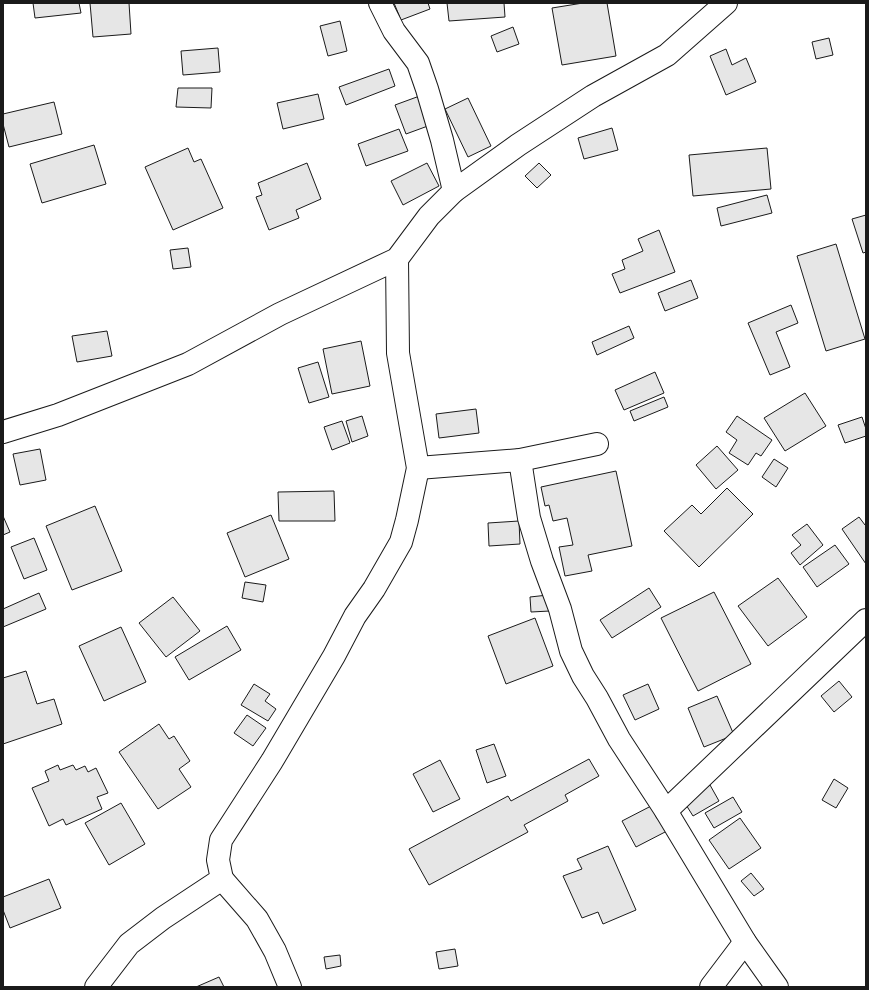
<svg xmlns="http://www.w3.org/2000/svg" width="869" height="990" font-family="Helvetica,sans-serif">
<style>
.building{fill:#e6e6e6;stroke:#1a1a1a}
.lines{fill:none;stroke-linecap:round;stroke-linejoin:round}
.street-casing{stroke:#1a1a1a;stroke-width:24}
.street{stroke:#fff;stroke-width:22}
</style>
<rect width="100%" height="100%" fill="#fff"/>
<g class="building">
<path d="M 33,3 L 79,3 L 81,13 L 35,18 Z"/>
<path d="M 90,3 L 129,3 L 131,34 L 93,37 Z"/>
<path d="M 394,3 L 428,3 L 430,9 L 401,20 Z"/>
<path d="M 447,3 L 504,3 L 505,17 L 449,21 Z"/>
<path d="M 583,3 L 607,3 L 616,56 L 562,65 L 552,8 Z"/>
<path d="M 340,21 L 347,51 L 328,56 L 320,26 Z"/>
<path d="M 513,27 L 519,44 L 497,52 L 491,36 Z"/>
<path d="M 829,38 L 833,55 L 816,59 L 812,42 Z"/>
<path d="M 218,48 L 220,72 L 183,75 L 181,51 Z"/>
<path d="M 726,49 L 732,65 L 746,58 L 756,82 L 726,95 L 710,56 Z"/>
<path d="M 389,69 L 395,86 L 346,105 L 339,87 Z"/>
<path d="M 178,88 L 212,88 L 211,108 L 176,107 Z"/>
<path d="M 318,94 L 324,119 L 283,129 L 277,103 Z"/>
<path d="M 425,94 L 436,123 L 406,134 L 395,105 Z"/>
<path d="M 468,98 L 491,146 L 468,157 L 445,109 Z"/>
<path d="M 54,102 L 62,134 L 9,147 L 3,124 L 3,114 Z"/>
<path d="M 612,128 L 618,150 L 584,159 L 578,138 Z"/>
<path d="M 399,129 L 408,151 L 366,166 L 358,144 Z"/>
<path d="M 94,145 L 106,184 L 42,203 L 30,164 Z"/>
<path d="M 188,148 L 194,162 L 201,159 L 223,208 L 173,230 L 145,167 Z"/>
<path d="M 767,148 L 771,189 L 693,196 L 689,155 Z"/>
<path d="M 307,163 L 321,199 L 296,210 L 299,218 L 269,230 L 256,197 L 262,195 L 258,183 Z"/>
<path d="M 427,163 L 439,186 L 403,205 L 391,181 Z"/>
<path d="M 539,163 L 551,175 L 537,188 L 525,176 Z"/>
<path d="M 767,195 L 772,213 L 721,226 L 717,208 Z"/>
<path d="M 866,215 L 866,252 L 863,253 L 852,219 Z"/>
<path d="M 659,230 L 675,272 L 620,293 L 612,274 L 625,269 L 622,260 L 643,251 L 638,239 Z"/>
<path d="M 836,244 L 865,339 L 826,351 L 797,256 Z"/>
<path d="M 188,248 L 191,267 L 173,269 L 170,250 Z"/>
<path d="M 691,280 L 698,298 L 665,311 L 658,293 Z"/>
<path d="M 791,305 L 798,323 L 776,332 L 790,367 L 770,375 L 748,323 Z"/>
<path d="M 629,326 L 634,338 L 597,355 L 592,342 Z"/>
<path d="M 107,331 L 112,356 L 77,362 L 72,336 Z"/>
<path d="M 361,341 L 370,386 L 332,394 L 323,349 Z"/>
<path d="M 318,362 L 329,397 L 309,403 L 298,368 Z"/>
<path d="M 655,372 L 664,393 L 624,410 L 615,390 Z"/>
<path d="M 805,393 L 826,426 L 785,451 L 764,418 Z"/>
<path d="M 664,397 L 668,407 L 634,421 L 630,411 Z"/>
<path d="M 476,409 L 479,433 L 439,438 L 436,414 Z"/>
<path d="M 362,416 L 368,436 L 352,442 L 346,421 Z"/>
<path d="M 737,416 L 772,440 L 761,456 L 756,453 L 748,465 L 729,453 L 737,440 L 726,432 Z"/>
<path d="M 862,417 L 866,429 L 866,436 L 845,443 L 838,425 Z"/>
<path d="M 342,421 L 350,443 L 332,450 L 324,427 Z"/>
<path d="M 717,446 L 738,470 L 716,489 L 696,465 Z"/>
<path d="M 40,449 L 46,480 L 20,485 L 13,454 Z"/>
<path d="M 774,459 L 788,468 L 776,487 L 762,477 Z"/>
<path d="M 616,471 L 632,546 L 588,555 L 592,571 L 565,576 L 559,547 L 573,545 L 567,518 L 553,521 L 549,505 L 545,506 L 541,487 Z"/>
<path d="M 727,488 L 753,514 L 699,567 L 664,531 L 692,505 L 701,514 Z"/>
<path d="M 334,491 L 335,521 L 279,521 L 278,492 Z"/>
<path d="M 95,506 L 122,571 L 72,590 L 46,526 Z"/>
<path d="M 271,515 L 289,559 L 245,577 L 227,533 Z"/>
<path d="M 3,516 L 10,532 L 3,535 Z"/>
<path d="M 859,517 L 865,525 L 866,524 L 866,564 L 842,529 Z"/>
<path d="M 519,521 L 520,544 L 489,546 L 488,523 Z"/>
<path d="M 807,524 L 823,545 L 800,565 L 791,553 L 801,545 L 792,535 Z"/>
<path d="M 34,538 L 47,570 L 24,579 L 11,547 Z"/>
<path d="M 835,545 L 849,564 L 817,587 L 803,567 Z"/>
<path d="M 778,578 L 807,617 L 768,646 L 738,606 Z"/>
<path d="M 245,582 L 266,585 L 263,602 L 242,598 Z"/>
<path d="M 649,588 L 661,607 L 612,638 L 600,620 Z"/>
<path d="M 714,592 L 751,664 L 698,691 L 661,618 Z"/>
<path d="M 39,593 L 46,609 L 3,627 L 3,609 Z"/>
<path d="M 548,595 L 550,611 L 531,612 L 530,597 Z"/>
<path d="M 173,597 L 200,631 L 166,657 L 139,623 Z"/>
<path d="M 535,618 L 553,666 L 506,684 L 488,636 Z"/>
<path d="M 227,626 L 241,650 L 189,680 L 175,657 Z"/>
<path d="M 121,627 L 146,682 L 104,701 L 79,646 Z"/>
<path d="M 26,671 L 37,704 L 54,699 L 62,724 L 3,744 L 3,678 Z"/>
<path d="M 839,681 L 852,697 L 834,712 L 821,696 Z"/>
<path d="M 254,684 L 270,694 L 265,701 L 276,709 L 268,721 L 241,705 Z"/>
<path d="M 648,684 L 659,709 L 635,720 L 623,695 Z"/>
<path d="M 717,696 L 734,735 L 704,747 L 688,708 Z"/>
<path d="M 247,715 L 266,728 L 253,746 L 234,733 Z"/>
<path d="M 159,724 L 169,739 L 174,736 L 190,761 L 179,769 L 191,787 L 158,809 L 119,752 Z"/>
<path d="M 494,744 L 506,776 L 487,783 L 476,750 Z"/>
<path d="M 589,759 L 599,776 L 565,795 L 568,801 L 524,825 L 528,832 L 429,885 L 409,849 L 508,796 L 511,801 Z"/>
<path d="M 440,760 L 460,799 L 433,812 L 413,774 Z"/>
<path d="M 58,765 L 60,770 L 73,765 L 76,770 L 85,766 L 88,772 L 96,768 L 108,793 L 97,797 L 102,809 L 66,825 L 63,819 L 49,826 L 32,788 L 49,781 L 45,771 Z"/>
<path d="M 834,779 L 848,788 L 836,808 L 822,800 Z"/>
<path d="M 710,785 L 719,801 L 693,816 L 683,800 Z"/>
<path d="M 733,797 L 742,812 L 714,828 L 705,813 Z"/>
<path d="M 121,803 L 145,844 L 109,865 L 85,823 Z"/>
<path d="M 653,805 L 667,831 L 636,847 L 622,821 Z"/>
<path d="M 740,818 L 761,848 L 729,869 L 709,840 Z"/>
<path d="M 608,846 L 636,910 L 603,924 L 598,912 L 582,918 L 563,876 L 582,869 L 577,859 Z"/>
<path d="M 751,873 L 764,889 L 754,896 L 741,881 Z"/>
<path d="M 49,879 L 61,908 L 10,928 L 3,910 L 3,897 Z"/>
<path d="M 455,949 L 458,966 L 439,969 L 436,952 Z"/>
<path d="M 340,955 L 341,966 L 326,969 L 324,957 Z"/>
<path d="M 219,977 L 224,987 L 196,987 Z"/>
</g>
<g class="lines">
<g class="street-casing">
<g id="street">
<path d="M 380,3 L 394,31 L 418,63 L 427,89 L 442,140 L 454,191"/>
<path d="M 3,432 L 58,415 L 188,364 L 280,314 L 397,259 L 429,216 L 454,191 L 518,145 L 593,96 L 667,55 L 726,3"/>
<path d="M 520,460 L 529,518 L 542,561 L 560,609 L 571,651 L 583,676 L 597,698 L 619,739 L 666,811 L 745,942 L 777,987"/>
<path d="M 418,468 L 520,460 L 597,444"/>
<path d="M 666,811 L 866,620"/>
<path d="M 222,879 L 257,919 L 275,951 L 290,987"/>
<path d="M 96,987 L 129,944 L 163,918 L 222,879 L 218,860 L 221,840 L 272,761 L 334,656 L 355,616 L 374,589 L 401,542 L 407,520 L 418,468 L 398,353 L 397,259"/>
<path d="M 711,987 L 745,942"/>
</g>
</g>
<use href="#street" class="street"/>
</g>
<rect width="869" height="990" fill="none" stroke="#1a1a1a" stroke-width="8"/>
</svg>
